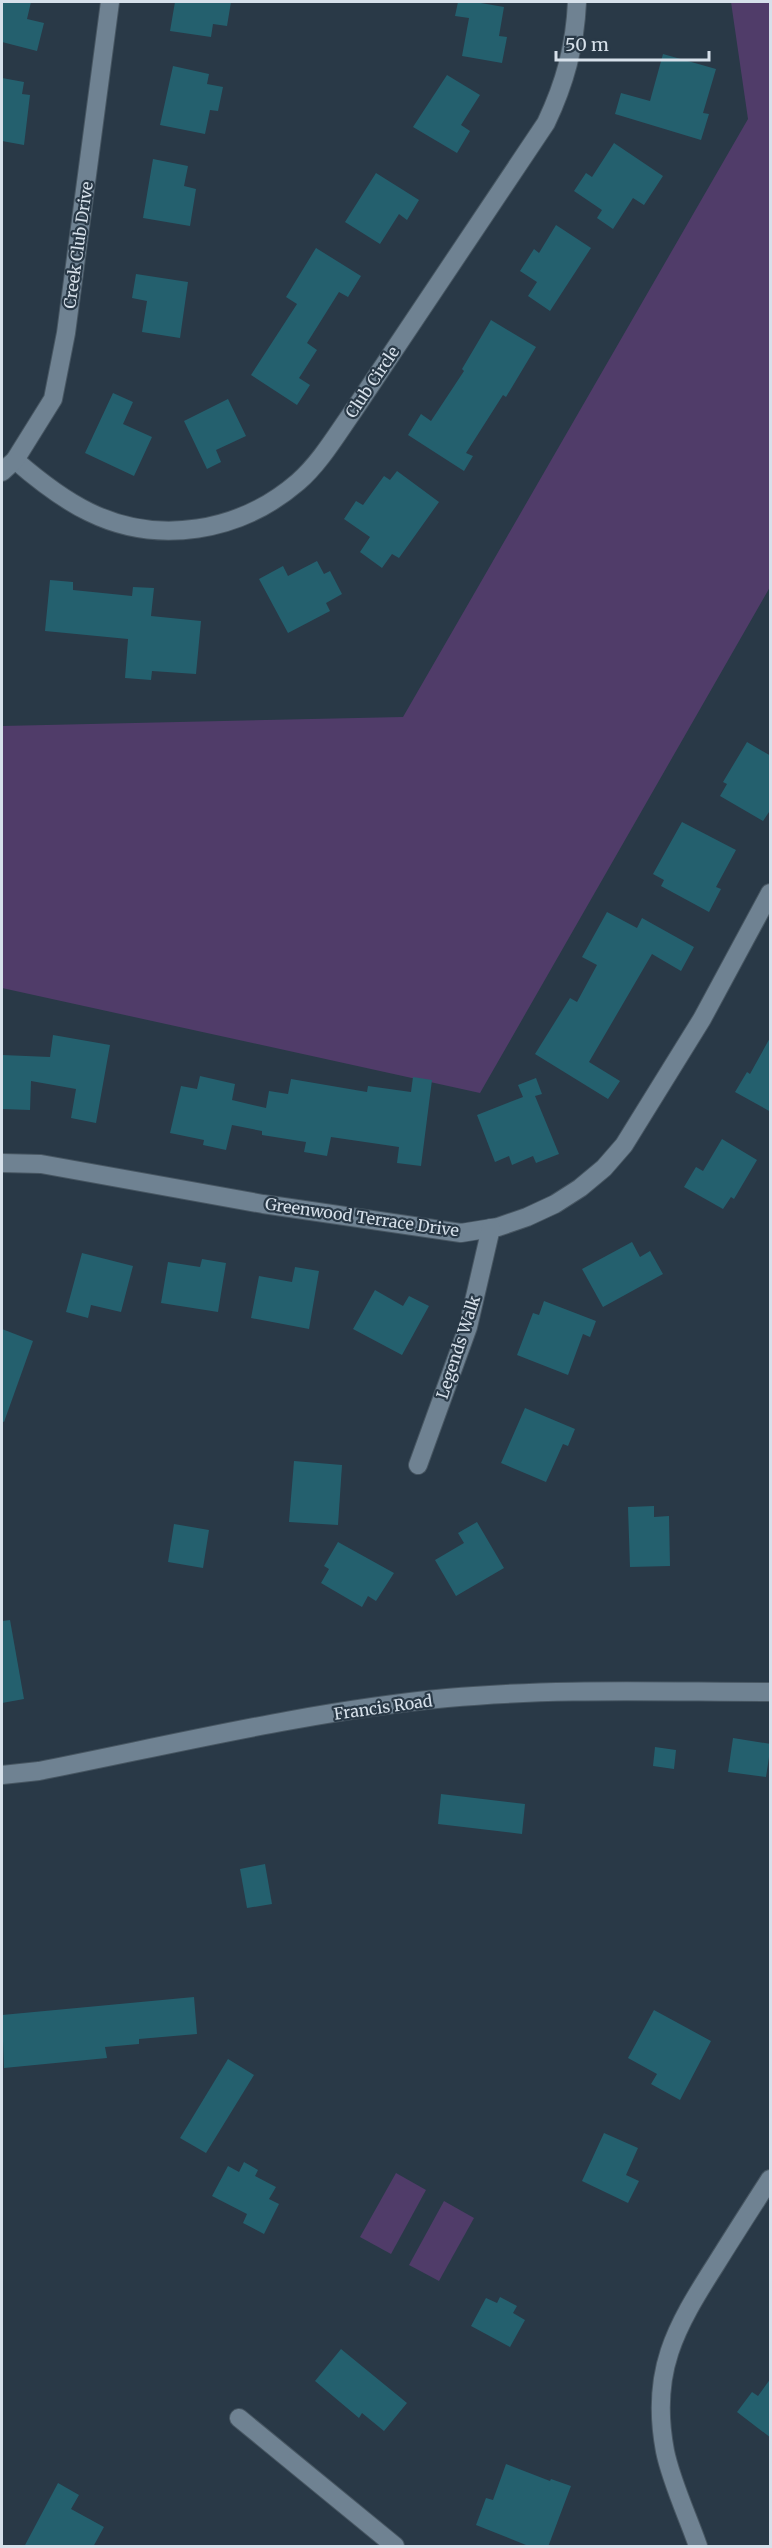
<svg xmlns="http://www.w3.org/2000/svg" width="772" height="2548" font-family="Merriweather,serif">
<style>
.green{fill:#503c69}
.building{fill:#24606e}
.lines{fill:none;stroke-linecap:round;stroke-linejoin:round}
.minor-casing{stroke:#475662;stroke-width:20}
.tertiary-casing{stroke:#475662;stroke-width:20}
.minor{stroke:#6f8292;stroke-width:18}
.tertiary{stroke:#6f8292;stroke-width:18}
.labels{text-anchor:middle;stroke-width:4.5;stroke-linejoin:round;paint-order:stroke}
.street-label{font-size:16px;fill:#d6e0ea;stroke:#293947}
</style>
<rect width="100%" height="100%" fill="#293947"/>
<g class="green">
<path d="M 731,2 L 770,2 L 770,587 L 480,1093 L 2,988 L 2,726 L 403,717 L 748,119 Z"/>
<path d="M 396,2173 L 426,2190 L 391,2254 L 360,2237 Z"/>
<path d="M 444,2201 L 474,2218 L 439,2281 L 409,2265 Z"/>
</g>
<g class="building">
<path d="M 2,2 L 31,2 L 27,19 L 44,23 L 37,51 L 2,42 Z"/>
<path d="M 175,2 L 231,2 L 227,26 L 213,24 L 211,37 L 170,31 Z"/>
<path d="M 458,2 L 475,2 L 504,7 L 499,36 L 507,37 L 502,63 L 462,56 L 469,18 L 455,16 Z"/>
<path d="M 663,54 L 716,69 L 703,113 L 709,114 L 701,140 L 615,114 L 621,93 L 650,101 Z"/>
<path d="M 173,66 L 209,74 L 207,84 L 223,87 L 218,111 L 210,110 L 205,134 L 160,125 Z"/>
<path d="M 447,75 L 480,95 L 461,125 L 470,131 L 457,153 L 413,127 Z"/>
<path d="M 2,78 L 24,82 L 22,94 L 30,95 L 24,145 L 2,141 Z"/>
<path d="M 614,143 L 663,176 L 644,205 L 633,198 L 613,229 L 597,218 L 602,210 L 574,191 L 586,173 L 592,177 Z"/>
<path d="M 153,159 L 188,166 L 184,186 L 196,189 L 190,226 L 143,218 Z"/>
<path d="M 376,173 L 419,200 L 407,220 L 399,214 L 380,244 L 345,222 Z"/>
<path d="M 556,225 L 591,248 L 550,311 L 528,296 L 537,282 L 520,271 L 534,249 L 539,253 Z"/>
<path d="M 316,248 L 361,276 L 348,297 L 339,292 L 307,343 L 317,350 L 299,378 L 310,385 L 297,405 L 251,375 L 297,304 L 286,297 Z"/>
<path d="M 136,274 L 188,282 L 180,338 L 142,332 L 147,301 L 132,298 Z"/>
<path d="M 491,320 L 536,347 L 506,397 L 503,395 L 466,453 L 473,456 L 464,471 L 408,435 L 421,414 L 431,421 L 464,371 L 462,369 Z"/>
<path d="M 113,393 L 133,402 L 123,424 L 152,437 L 134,476 L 85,453 Z"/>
<path d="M 228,399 L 246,436 L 216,450 L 221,462 L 207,469 L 184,421 Z"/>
<path d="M 397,471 L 439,502 L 399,558 L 392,554 L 382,568 L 360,552 L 370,537 L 344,519 L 356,501 L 363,505 L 384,476 L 390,480 Z"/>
<path d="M 317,561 L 324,574 L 330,571 L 342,594 L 326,603 L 330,611 L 288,633 L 259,579 L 283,566 L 288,576 Z"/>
<path d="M 50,580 L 73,582 L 73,590 L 132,596 L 133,587 L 154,588 L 151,616 L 201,621 L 196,674 L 152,671 L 151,680 L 125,678 L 128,639 L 45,631 Z"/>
<path d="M 747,742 L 771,756 L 771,809 L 763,821 L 720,796 L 727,784 L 723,782 Z"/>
<path d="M 682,822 L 736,850 L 716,887 L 721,889 L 709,912 L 661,886 L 664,880 L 653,874 Z"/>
<path d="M 607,912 L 637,928 L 642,918 L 694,947 L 681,971 L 652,954 L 589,1062 L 620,1081 L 608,1099 L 535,1054 L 570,998 L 577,1002 L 597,965 L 582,957 Z"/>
<path d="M 53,1035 L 110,1045 L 96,1123 L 71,1118 L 76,1089 L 31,1081 L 30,1110 L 2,1109 L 2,1055 L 50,1057 Z"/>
<path d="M 771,1036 L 771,1112 L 735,1092 L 747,1072 L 750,1074 Z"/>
<path d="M 200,1076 L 235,1084 L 232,1100 L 266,1108 L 269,1091 L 288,1094 L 291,1079 L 367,1092 L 368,1086 L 411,1092 L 413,1077 L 432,1080 L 421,1166 L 397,1163 L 399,1147 L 331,1137 L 327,1156 L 304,1152 L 306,1142 L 262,1135 L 262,1131 L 232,1125 L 226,1150 L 203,1145 L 204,1140 L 170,1133 L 181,1086 L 197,1089 Z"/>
<path d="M 536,1078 L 542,1094 L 535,1096 L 559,1154 L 536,1163 L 533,1156 L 512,1165 L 509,1156 L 495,1162 L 477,1115 L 523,1097 L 518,1085 Z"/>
<path d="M 722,1139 L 757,1160 L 734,1199 L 731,1197 L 723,1209 L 684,1187 L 696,1167 L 703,1171 Z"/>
<path d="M 632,1242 L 640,1257 L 650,1251 L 663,1274 L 603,1307 L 582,1269 Z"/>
<path d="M 82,1253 L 133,1266 L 121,1312 L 91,1305 L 88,1318 L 66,1312 Z"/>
<path d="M 202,1259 L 226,1263 L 218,1312 L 161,1303 L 168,1262 L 200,1267 Z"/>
<path d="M 295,1267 L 319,1271 L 309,1329 L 251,1318 L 259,1276 L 292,1282 Z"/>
<path d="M 375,1290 L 403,1306 L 409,1296 L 429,1306 L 402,1355 L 353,1329 Z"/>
<path d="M 544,1301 L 596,1321 L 590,1337 L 583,1334 L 568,1375 L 517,1355 L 533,1313 L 539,1315 Z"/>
<path d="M 2,1329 L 33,1341 L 4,1422 L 2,1421 Z"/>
<path d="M 525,1408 L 575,1429 L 568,1446 L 563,1444 L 546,1482 L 501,1463 Z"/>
<path d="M 294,1461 L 342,1465 L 338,1525 L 289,1522 Z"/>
<path d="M 654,1506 L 654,1517 L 669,1516 L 670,1566 L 630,1567 L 628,1507 Z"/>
<path d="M 477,1522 L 504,1568 L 456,1596 L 435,1560 L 464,1543 L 458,1533 Z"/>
<path d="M 174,1524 L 209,1530 L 203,1568 L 168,1562 Z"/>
<path d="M 338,1542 L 394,1573 L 376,1601 L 368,1596 L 362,1607 L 321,1583 L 329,1569 L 324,1566 Z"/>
<path d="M 10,1620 L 24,1699 L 2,1703 L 2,1621 Z"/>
<path d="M 733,1738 L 771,1744 L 766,1777 L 728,1772 Z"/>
<path d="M 655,1747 L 676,1750 L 674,1769 L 653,1766 Z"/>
<path d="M 441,1794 L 525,1804 L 522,1834 L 438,1824 Z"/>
<path d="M 265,1864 L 272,1904 L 247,1908 L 240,1869 Z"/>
<path d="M 194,1997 L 197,2034 L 139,2039 L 139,2044 L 105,2047 L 107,2058 L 4,2068 L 2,2015 Z"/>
<path d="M 654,2010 L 711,2041 L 680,2100 L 651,2084 L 657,2074 L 628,2058 Z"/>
<path d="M 228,2059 L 254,2075 L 206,2153 L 180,2138 Z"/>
<path d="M 604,2133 L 638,2148 L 626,2175 L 639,2181 L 628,2203 L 582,2181 Z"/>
<path d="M 244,2162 L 258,2170 L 255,2176 L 276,2187 L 269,2199 L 279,2204 L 264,2234 L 243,2223 L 247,2214 L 212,2196 L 228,2166 L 239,2172 Z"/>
<path d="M 500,2297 L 517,2306 L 513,2313 L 525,2320 L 510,2347 L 471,2326 L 486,2298 L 497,2303 Z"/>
<path d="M 341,2349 L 407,2403 L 384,2431 L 362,2413 L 359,2418 L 315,2381 Z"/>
<path d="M 771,2378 L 771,2438 L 737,2412 L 752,2392 L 758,2396 Z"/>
<path d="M 506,2464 L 550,2481 L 551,2479 L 571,2486 L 548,2547 L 531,2547 L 476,2525 L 486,2498 L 493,2500 Z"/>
<path d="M 58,2483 L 79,2495 L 71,2509 L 104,2527 L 93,2547 L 24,2547 Z"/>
</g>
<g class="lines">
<g class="minor-casing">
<g id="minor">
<path d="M 15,460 C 38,480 62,499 89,512 C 158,546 240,532 298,482 C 320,463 337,434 354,410 L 546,123 C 565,83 575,46 577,2"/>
<path d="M 2,472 L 15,460 L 53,399 L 66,333 L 110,2"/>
<path d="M 2,1163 L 41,1164 L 263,1204 L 461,1233 L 498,1227 L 527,1217 L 555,1204 L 580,1188 L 604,1168 L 624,1145 L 702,1019 L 770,893"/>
<path d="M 418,1465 L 468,1327 L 491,1228"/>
<path d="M 239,2418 L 395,2546"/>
<path d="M 698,2546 C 688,2517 671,2481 665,2451 C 650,2372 675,2328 716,2264 C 734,2235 752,2207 770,2179"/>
</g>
</g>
<g class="tertiary-casing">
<path id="tertiary" d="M 2,1775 L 39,1771 C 175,1744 310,1711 447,1698 C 555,1688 663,1692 770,1692"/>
</g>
<use href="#minor" class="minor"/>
<use href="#tertiary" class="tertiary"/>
</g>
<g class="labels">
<g class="street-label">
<text transform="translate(78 245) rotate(-82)" y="6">Creek Club Drive</text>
<text transform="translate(372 382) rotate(-56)" y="6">Club Circle</text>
<text transform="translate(362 1217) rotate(8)" y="6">Greenwood Terrace Drive</text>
<text transform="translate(458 1347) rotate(-72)" y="6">Legends Walk</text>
<text transform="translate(383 1707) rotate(-8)" y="6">Francis Road</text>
</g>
</g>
<rect width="772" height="2548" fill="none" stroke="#d6e0ea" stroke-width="6"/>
<path d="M556 51v9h153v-9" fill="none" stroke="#d6e0ea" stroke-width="3"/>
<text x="565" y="51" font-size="18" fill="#d6e0ea" stroke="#293947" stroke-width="4.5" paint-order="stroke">50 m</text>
</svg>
